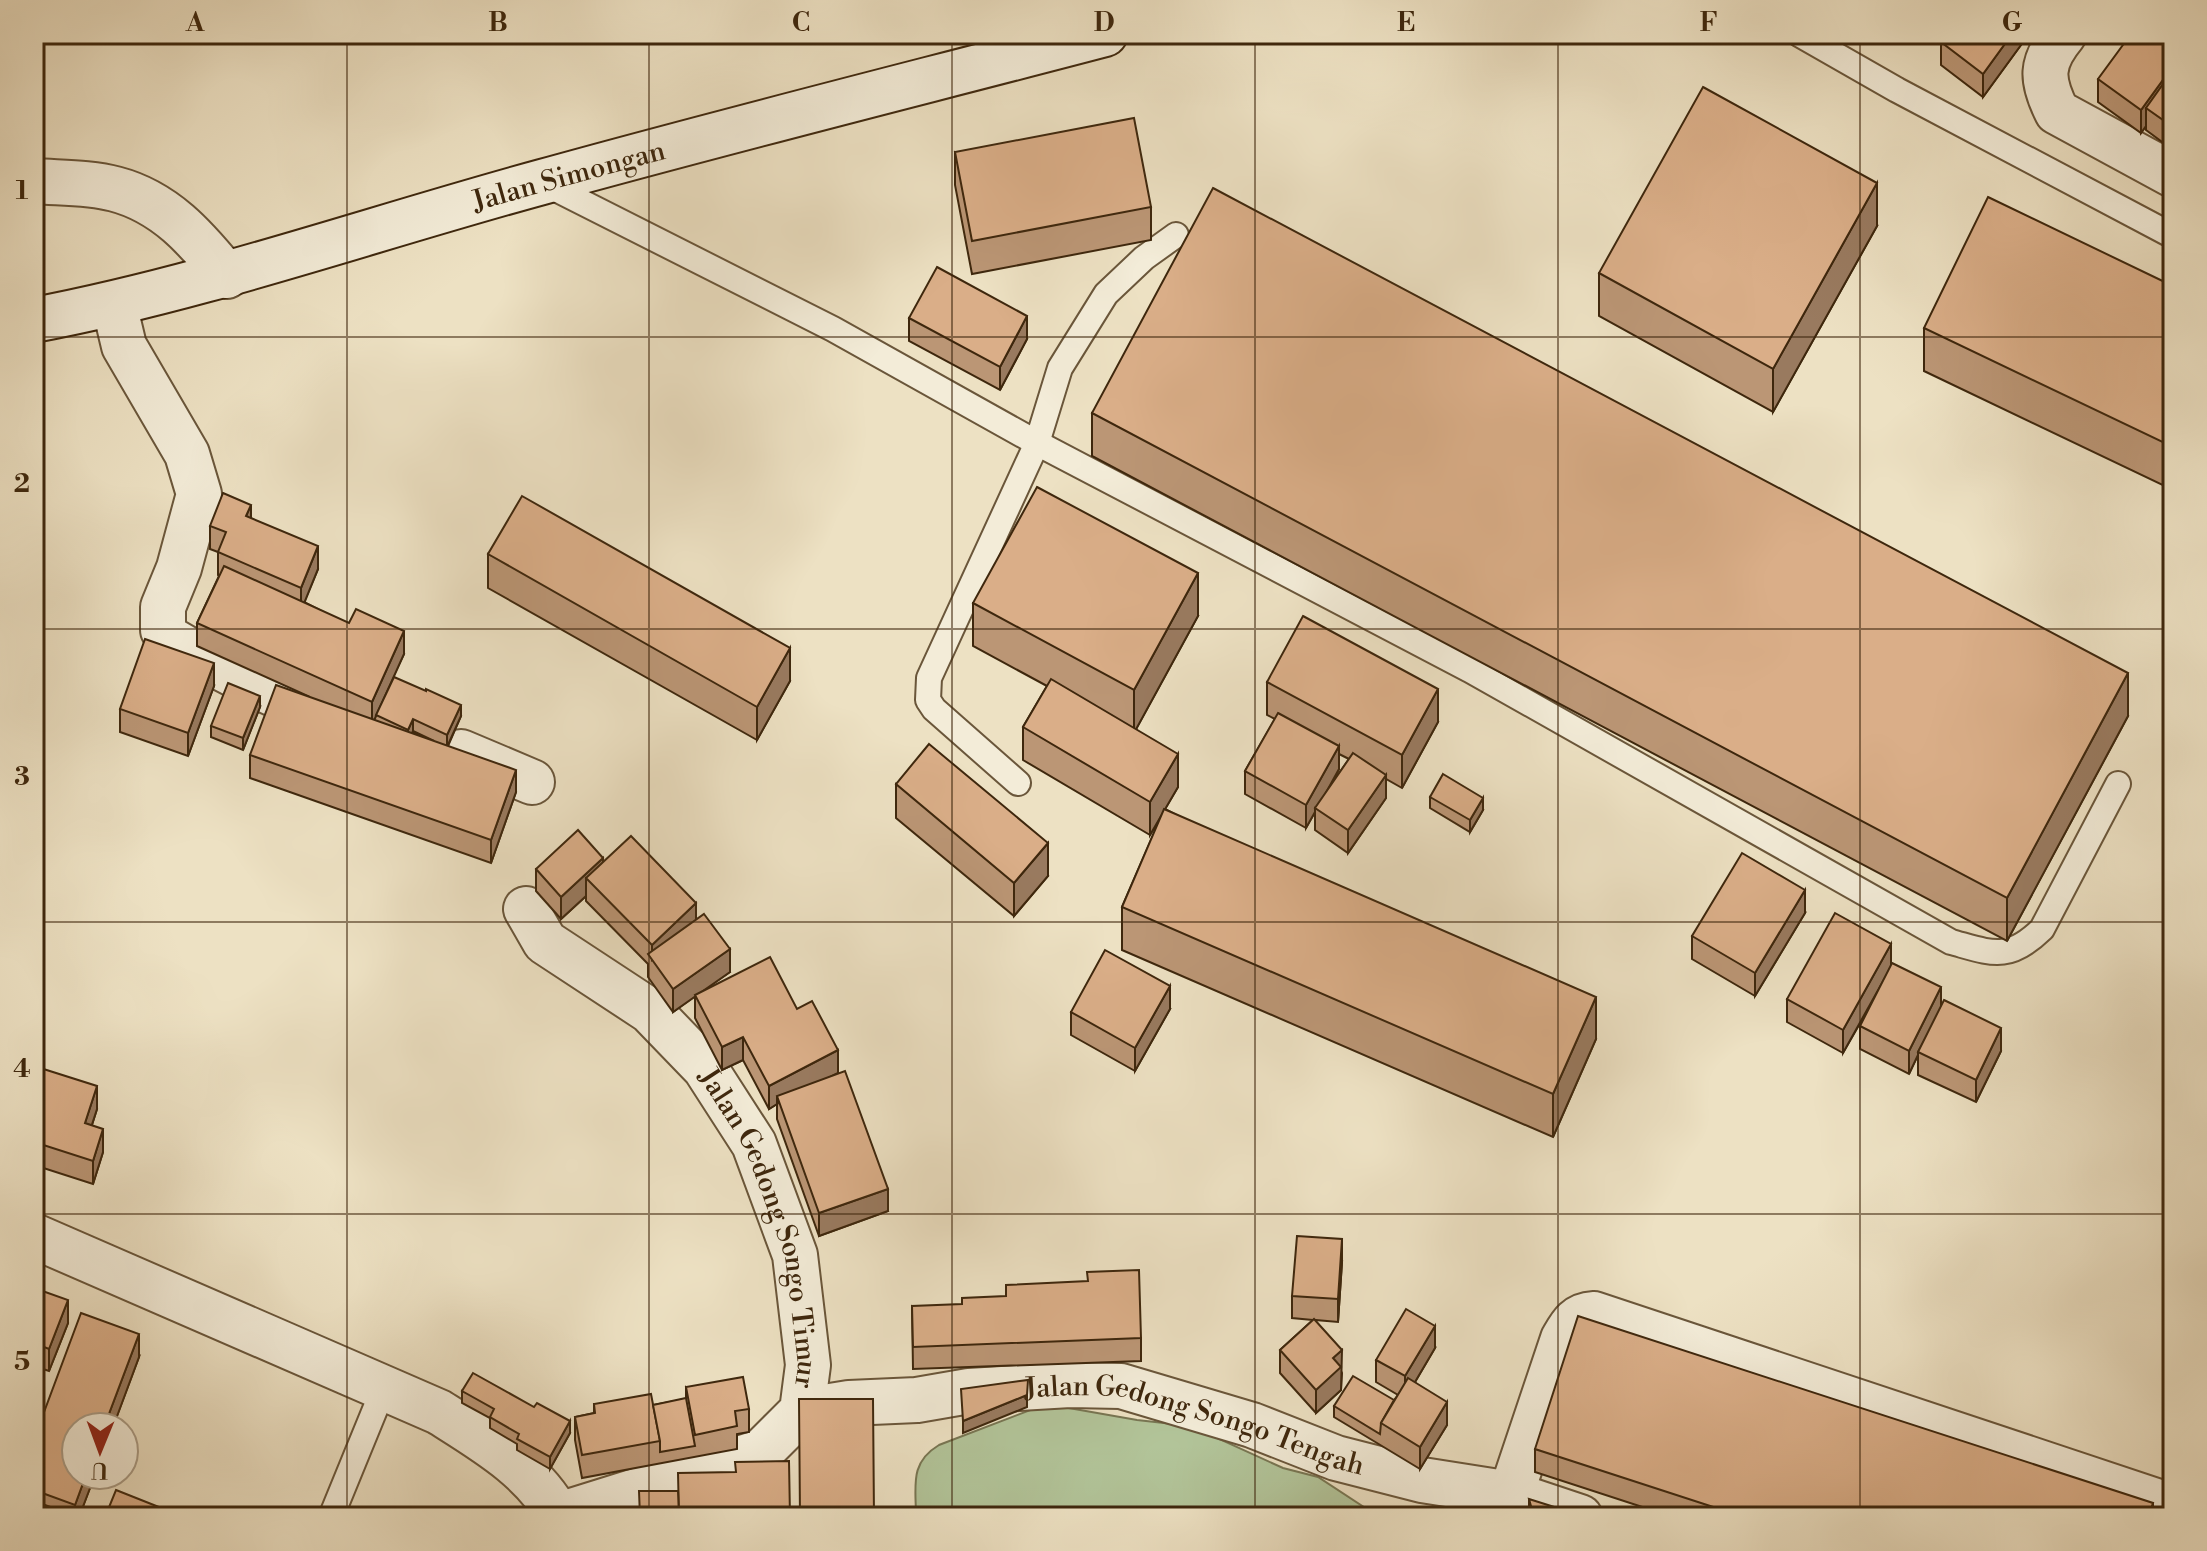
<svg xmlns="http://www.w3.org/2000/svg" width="2207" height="1551" font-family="'Libre Bodoni',serif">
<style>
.green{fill:#b2c499;stroke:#787653;stroke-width:2}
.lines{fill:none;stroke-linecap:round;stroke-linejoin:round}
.lane-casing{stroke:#6a563a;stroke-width:28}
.street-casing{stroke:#6a563a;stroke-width:48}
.secondary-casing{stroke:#3e270d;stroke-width:48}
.lane{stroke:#f3ecd8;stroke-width:24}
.street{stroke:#f3ecd8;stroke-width:44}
.secondary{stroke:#f3ecd8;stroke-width:44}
.wall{fill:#bb9675;stroke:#3e270d;stroke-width:2;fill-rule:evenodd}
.shaded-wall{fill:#997a5f;stroke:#3e270d;stroke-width:2}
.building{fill:#daae88;stroke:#3e270d;stroke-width:2}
.grid{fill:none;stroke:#3e270d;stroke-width:2;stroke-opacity:0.55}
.labels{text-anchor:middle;stroke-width:7;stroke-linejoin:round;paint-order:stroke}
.street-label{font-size:28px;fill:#3e270d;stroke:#f3ecd8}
.neatline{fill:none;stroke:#3e270d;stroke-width:3}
.grid-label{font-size:26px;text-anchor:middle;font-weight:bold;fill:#3e270d}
</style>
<rect width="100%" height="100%" fill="#ede1c3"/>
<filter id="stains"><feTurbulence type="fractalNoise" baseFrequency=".0025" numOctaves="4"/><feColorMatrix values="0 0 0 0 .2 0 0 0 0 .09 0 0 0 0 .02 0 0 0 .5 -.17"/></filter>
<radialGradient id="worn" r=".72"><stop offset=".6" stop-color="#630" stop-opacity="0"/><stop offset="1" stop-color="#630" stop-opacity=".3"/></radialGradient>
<path class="green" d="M 1046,1404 L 1137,1420 L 1191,1426 L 1283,1468 L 1318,1477 L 1379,1517 L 916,1517 C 916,1486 909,1463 939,1445 Z"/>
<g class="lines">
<g class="lane-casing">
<g id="lane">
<path d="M 1799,34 L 1897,90 L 2173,236"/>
<path d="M 544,183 L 833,329 L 1037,443 L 1470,670 L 1951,942 C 1992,953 2008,962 2042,929 L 2118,784"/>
<path d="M 1018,783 L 934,709 L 928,700 L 929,678 L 1037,443 L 1060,368 L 1106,294 L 1144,258 L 1176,235"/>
<path d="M 331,1517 L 383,1390"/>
</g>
</g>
<g class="street-casing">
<g id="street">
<path d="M 2064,34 C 2040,63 2041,80 2057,112 L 2173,175"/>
<path d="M 34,181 C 60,183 90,182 115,189 C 165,202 196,238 227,276"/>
<path d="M 114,304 L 124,346 L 187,454 L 199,494 L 179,568 L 163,607 L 163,630 L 168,638 C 219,668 274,697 330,717"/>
<path d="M 461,752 L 532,782"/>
<path id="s1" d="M 526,909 L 545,942 L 650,1011 L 705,1068 L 754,1144 L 795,1255 L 808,1365 L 802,1411 L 761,1452 L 559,1515"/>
<path d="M 34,1236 L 439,1412 C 483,1440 534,1469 559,1517"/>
<path id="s2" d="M 812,1409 L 849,1403 L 917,1400 L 969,1391 L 1070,1385 L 1121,1386 L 1252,1425 L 1336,1458 L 1422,1480 L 1511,1494 L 1580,1517"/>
<path d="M 1511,1494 L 1563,1339 C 1571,1325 1576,1315 1594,1314 L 2165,1504 L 2173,1512"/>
</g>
</g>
<g class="secondary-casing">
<g id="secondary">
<path id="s3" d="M 34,320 C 207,287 373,228 542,182 C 729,130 918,83 1105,34"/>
</g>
</g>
<use href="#lane" class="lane"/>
<use href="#street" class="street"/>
<use href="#secondary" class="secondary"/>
</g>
<g class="wall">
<path d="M 2029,34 L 1983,97 L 1941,65 L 1941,42 Z"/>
<path d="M 2173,34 L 2173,150 L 2146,130 L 2146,126 L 2141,133 L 2098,102 L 2098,79 Z"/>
<path d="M 955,152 L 1151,207 L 1151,240 L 972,274 L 955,185 Z"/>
<path d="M 1877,226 L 1773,412 L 1599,316 L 1599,273 Z"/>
<path d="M 2173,286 L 2173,490 L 1924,371 L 1924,328 Z"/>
<path d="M 909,318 L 1027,339 L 1000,390 L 909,341 Z"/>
<path d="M 1092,413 L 2128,716 L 2007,941 L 1092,456 Z"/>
<path d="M 251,518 L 318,569 L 304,602 L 404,654 L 392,679 L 461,716 L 448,746 L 516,792 L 491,863 L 250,778 L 250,755 L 308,696 L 197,646 L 197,623 L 219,576 L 218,575 L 218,552 L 210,549 L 210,526 ZM 413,731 L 434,741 L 412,733 Z"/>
<path d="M 488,554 L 790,681 L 757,740 L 488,588 Z"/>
<path d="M 973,603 L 1198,616 L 1136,729 L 1178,787 L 1165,809 L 1596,1039 L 1553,1137 L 1122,950 L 1122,907 L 1161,817 L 1150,835 L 1023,760 L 1023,727 L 1047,686 L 973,646 Z"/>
<path d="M 1267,682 L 1438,722 L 1402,788 L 1386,779 L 1386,798 L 1348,853 L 1315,830 L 1315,812 L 1306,828 L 1245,794 L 1245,771 L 1275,719 L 1267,715 ZM 1339,754 L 1349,759 L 1326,792 L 1339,769 Z"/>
<path d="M 214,686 L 188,756 L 120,732 L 120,709 Z"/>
<path d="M 260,707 L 243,750 L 211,737 L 211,726 Z"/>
<path d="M 896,784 L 1048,876 L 1014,916 L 896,818 Z"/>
<path d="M 1430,797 L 1483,810 L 1470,832 L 1430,808 Z"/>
<path d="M 603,863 L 696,919 L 730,972 L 698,994 L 797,1009 L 838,1073 L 830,1077 L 888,1211 L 819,1236 L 777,1119 L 777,1104 L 769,1109 L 743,1060 L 722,1070 L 695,1018 L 695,996 L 673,1012 L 648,977 L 648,964 L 586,901 L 586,896 L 561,919 L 536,891 L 536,869 Z"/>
<path d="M 1805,913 L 1755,996 L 1692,959 L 1692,936 Z"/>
<path d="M 1891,965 L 1941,1006 L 2001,1051 L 1976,1102 L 1918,1075 L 1918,1055 L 1909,1074 L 1860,1049 L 1860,1026 L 1878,992 L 1843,1053 L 1787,1022 L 1787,999 Z"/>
<path d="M 1170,1009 L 1135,1071 L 1071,1035 L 1071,1012 Z"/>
<path d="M 34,1066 L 97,1109 L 92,1125 L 103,1152 L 93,1184 L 34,1165 Z"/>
<path d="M 1342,1262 L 1338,1322 L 1315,1320 L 1342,1373 L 1341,1390 L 1316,1413 L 1280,1373 L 1280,1350 L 1313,1320 L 1292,1318 L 1292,1296 Z"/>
<path d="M 34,1288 L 68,1323 L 49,1371 L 34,1366 Z"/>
<path d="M 912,1306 L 1141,1338 L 1141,1361 L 913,1369 Z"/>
<path d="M 1435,1348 L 1415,1382 L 1447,1425 L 1420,1469 L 1334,1417 L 1334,1406 L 1394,1400 L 1398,1395 L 1376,1382 L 1376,1360 Z"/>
<path d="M 139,1357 L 79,1517 L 34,1517 L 34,1439 Z"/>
<path d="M 686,1387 L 749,1409 L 749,1432 L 737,1434 L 737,1449 L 582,1478 L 575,1440 L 575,1417 L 594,1413 L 594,1404 L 653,1405 L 686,1399 Z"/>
<path d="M 462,1391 L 570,1433 L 550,1469 L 517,1450 L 517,1444 L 490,1428 L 490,1418 L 462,1403 Z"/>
<path d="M 1535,1449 L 2153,1517 L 1673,1517 L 1535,1472 Z"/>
<path d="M 1529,1499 L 1534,1517 L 1529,1517 Z"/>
</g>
<g class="shaded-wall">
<path d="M 2012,34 L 2029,34 L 1983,97 L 1983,74 Z"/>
<path d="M 2173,66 L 2173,89 L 2146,108 L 2146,126 L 2141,133 L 2141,110 Z"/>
<path d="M 1877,183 L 1877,226 L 1773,412 L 1773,369 Z"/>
<path d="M 1027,316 L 1027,339 L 1000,390 L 1000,367 Z"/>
<path d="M 251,505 L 251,528 L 246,516 Z"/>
<path d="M 318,546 L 318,569 L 301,611 L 301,588 Z"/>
<path d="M 1198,573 L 1198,616 L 1134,733 L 1134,690 Z"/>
<path d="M 404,631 L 404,654 L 372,725 L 372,702 Z"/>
<path d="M 790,648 L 790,681 L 757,740 L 757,707 Z"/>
<path d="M 214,663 L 214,686 L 188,756 L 188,733 Z"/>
<path d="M 2128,673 L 2128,716 L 2007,941 L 2007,898 Z"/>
<path d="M 1438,689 L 1438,722 L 1402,788 L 1402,755 Z"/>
<path d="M 260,696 L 260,707 L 243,750 L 243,738 Z"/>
<path d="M 461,705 L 461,716 L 447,747 L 447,735 Z"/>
<path d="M 413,719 L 413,731 L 408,741 L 408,730 Z"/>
<path d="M 1339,746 L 1339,769 L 1317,809 L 1315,808 L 1315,812 L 1306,828 L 1306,805 Z"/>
<path d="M 1178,754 L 1178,787 L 1150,835 L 1150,802 Z"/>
<path d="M 516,770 L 516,792 L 491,863 L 491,840 Z"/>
<path d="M 1386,775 L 1386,798 L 1348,853 L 1348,830 Z"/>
<path d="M 1483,798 L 1483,810 L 1470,832 L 1470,820 Z"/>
<path d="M 1048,843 L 1048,876 L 1014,916 L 1014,883 Z"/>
<path d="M 603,858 L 603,881 L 586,878 L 586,896 L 561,919 L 561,897 Z"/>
<path d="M 1805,890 L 1805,913 L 1755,996 L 1755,973 Z"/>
<path d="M 696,903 L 696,926 L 652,960 L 652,945 Z"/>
<path d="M 1891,944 L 1891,967 L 1843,1053 L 1843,1030 Z"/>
<path d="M 730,949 L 730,972 L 673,1012 L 673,989 Z"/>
<path d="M 1170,986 L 1170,1009 L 1135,1071 L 1135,1048 Z"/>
<path d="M 1941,987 L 1941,1010 L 1918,1052 L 1918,1055 L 1909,1074 L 1909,1051 Z"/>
<path d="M 1596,997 L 1596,1039 L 1553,1137 L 1553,1094 Z"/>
<path d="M 2001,1028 L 2001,1051 L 1976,1102 L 1976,1080 Z"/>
<path d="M 743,1037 L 743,1060 L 722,1070 L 722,1047 Z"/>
<path d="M 838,1050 L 838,1073 L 779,1103 L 777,1096 L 777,1104 L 769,1109 L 769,1086 Z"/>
<path d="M 97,1086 L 97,1109 L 85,1146 L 85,1123 Z"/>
<path d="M 103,1129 L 103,1152 L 93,1184 L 93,1161 Z"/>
<path d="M 888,1189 L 888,1211 L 819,1236 L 819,1213 Z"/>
<path d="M 1342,1239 L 1342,1262 L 1338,1322 L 1338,1299 Z"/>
<path d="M 68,1300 L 68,1323 L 49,1371 L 49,1349 Z"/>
<path d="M 1435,1326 L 1435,1348 L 1405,1399 L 1405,1376 Z"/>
<path d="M 139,1334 L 139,1357 L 113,1427 L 104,1427 Z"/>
<path d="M 1342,1350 L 1341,1390 L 1316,1413 L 1316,1390 L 1333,1358 Z"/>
<path d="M 1027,1395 L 1027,1407 L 963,1433 L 963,1421 Z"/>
<path d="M 1447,1402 L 1447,1425 L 1420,1469 L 1420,1447 Z"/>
<path d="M 570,1421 L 570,1433 L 550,1469 L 550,1457 Z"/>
<path d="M 86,1475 L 95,1475 L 79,1517 L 75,1517 L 75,1505 Z"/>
<path d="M 2153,1503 L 2153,1517 L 2148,1517 Z"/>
</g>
<g class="building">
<path d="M 1947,34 L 2012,34 L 1983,74 L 1941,42 Z"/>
<path d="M 2131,34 L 2173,34 L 2173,66 L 2141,110 L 2098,79 Z"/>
<path d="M 2173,70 L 2173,127 L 2146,108 Z"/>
<path d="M 1703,87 L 1877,183 L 1773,369 L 1599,273 Z"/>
<path d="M 1134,118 L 1151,207 L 972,241 L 955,152 Z"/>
<path d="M 1213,188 L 2128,673 L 2007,898 L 1092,413 Z"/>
<path d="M 1988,197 L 2173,286 L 2173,447 L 1924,328 Z"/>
<path d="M 937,267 L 1027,316 L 1000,367 L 909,318 Z"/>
<path d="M 1037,487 L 1198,573 L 1134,690 L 973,603 Z"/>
<path d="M 223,493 L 251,505 L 246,516 L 318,546 L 301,588 L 218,552 L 226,532 L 210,526 Z"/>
<path d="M 522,496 L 790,648 L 757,707 L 488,554 Z"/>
<path d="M 224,566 L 349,623 L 356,609 L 404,631 L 372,702 L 197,623 Z"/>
<path d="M 1303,616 L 1438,689 L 1402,755 L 1267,682 Z"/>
<path d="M 145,639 L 214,663 L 188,733 L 120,709 Z"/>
<path d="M 394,677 L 426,691 L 426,689 L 461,705 L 447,735 L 413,719 L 408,730 L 376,715 Z"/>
<path d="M 1051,679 L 1178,754 L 1150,802 L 1023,727 Z"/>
<path d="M 228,683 L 260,696 L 243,738 L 211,726 Z"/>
<path d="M 276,685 L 516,770 L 491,840 L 250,755 Z"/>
<path d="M 1278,713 L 1339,746 L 1306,805 L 1245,771 Z"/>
<path d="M 929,744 L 1048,843 L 1014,883 L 896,784 Z"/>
<path d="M 1353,753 L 1386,775 L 1348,830 L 1315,808 Z"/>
<path d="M 1443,774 L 1483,798 L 1470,820 L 1430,797 Z"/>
<path d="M 1164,809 L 1596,997 L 1553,1094 L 1122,907 Z"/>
<path d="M 578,830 L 603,858 L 561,897 L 536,869 Z"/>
<path d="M 631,836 L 696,903 L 652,945 L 586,878 Z"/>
<path d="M 1742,853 L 1805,890 L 1755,973 L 1692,936 Z"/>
<path d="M 1835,913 L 1891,944 L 1843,1030 L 1787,999 Z"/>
<path d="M 704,914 L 730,949 L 673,989 L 648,954 Z"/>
<path d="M 1105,950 L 1170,986 L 1135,1048 L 1071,1012 Z"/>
<path d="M 770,957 L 797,1009 L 812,1001 L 838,1050 L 769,1086 L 743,1037 L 722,1047 L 695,995 Z"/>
<path d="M 1892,963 L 1941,987 L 1909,1051 L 1860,1026 Z"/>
<path d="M 1944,1000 L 2001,1028 L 1976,1080 L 1918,1052 Z"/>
<path d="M 34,1066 L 97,1086 L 85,1123 L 103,1129 L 93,1161 L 34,1142 Z"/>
<path d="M 845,1071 L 888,1189 L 819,1213 L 777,1096 Z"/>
<path d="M 1297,1236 L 1342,1239 L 1338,1299 L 1292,1296 Z"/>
<path d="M 1139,1270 L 1141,1338 L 913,1347 L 912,1306 L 962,1304 L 962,1298 L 1006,1296 L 1006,1285 L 1088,1281 L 1087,1272 Z"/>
<path d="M 34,1288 L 68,1300 L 49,1349 L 34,1343 Z"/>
<path d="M 1406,1309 L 1435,1326 L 1405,1376 L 1376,1360 Z"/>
<path d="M 81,1313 L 139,1334 L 104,1427 L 76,1427 L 76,1475 L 86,1475 L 75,1505 L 34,1490 L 34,1439 Z"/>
<path d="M 1578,1316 L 2153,1503 L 2148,1517 L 1744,1517 L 1535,1449 Z"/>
<path d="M 1314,1319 L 1342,1350 L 1333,1358 L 1341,1367 L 1316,1390 L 1280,1350 Z"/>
<path d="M 473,1373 L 534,1407 L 537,1403 L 570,1421 L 550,1457 L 517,1439 L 519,1434 L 490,1417 L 494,1409 L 462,1391 Z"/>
<path d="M 1353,1376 L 1394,1400 L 1381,1423 L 1380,1434 L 1334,1406 Z"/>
<path d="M 743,1377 L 749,1409 L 735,1411 L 737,1426 L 695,1435 L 686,1387 Z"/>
<path d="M 1408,1378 L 1447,1402 L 1420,1447 L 1381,1423 Z"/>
<path d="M 1028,1380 L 1027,1395 L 963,1421 L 961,1389 Z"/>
<path d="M 651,1394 L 660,1441 L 582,1455 L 575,1417 L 595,1413 L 594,1404 Z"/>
<path d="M 686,1398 L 695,1446 L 660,1452 L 660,1441 L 653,1405 Z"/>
<path d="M 799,1399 L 873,1399 L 874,1517 L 800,1517 Z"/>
<path d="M 789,1461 L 790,1517 L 679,1517 L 678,1473 L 736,1472 L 735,1462 Z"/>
<path d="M 116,1490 L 184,1517 L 105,1517 Z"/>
<path d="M 639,1491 L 678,1491 L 679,1517 L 640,1517 Z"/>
<path d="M 1529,1499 L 1586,1517 L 1534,1517 Z"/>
<path d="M 34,1501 L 75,1516 L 75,1517 L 34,1517 Z"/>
</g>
<path class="grid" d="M 347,34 L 347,1517M 649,34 L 649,1517M 952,34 L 952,1517M 1255,34 L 1255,1517M 1558,34 L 1558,1517M 1860,34 L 1860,1517M 34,337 L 2173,337M 34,629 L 2173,629M 34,922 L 2173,922M 34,1214 L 2173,1214"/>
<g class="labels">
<g class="street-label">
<text dy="10" stroke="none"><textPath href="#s3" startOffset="554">Jalan Simongan</textPath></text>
<text dy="10" stroke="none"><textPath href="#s1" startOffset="416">Jalan Gedong Songo Timur</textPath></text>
<text dy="10" stroke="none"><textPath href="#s2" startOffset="390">Jalan Gedong Songo Tengah</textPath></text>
</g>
</g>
<rect width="2207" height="1551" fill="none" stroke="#ede1c3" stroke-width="88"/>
<g transform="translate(100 1451) rotate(181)"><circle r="38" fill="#f3ecd8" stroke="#ab9d87" stroke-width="2"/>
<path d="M0-6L14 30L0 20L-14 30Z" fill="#8f2418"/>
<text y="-12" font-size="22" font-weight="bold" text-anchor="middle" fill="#3e270d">U</text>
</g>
<rect x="44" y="44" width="2119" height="1463" class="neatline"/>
<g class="grid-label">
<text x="195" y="31">A</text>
<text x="498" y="31">B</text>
<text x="801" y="31">C</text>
<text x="1104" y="31">D</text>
<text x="1406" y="31">E</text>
<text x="1709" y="31">F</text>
<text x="2012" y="31">G</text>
<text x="22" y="199">1</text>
<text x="22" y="492">2</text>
<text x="22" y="785">3</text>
<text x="22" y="1077">4</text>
<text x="22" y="1370">5</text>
</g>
<rect width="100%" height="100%" filter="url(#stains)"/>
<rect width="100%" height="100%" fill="url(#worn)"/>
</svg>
